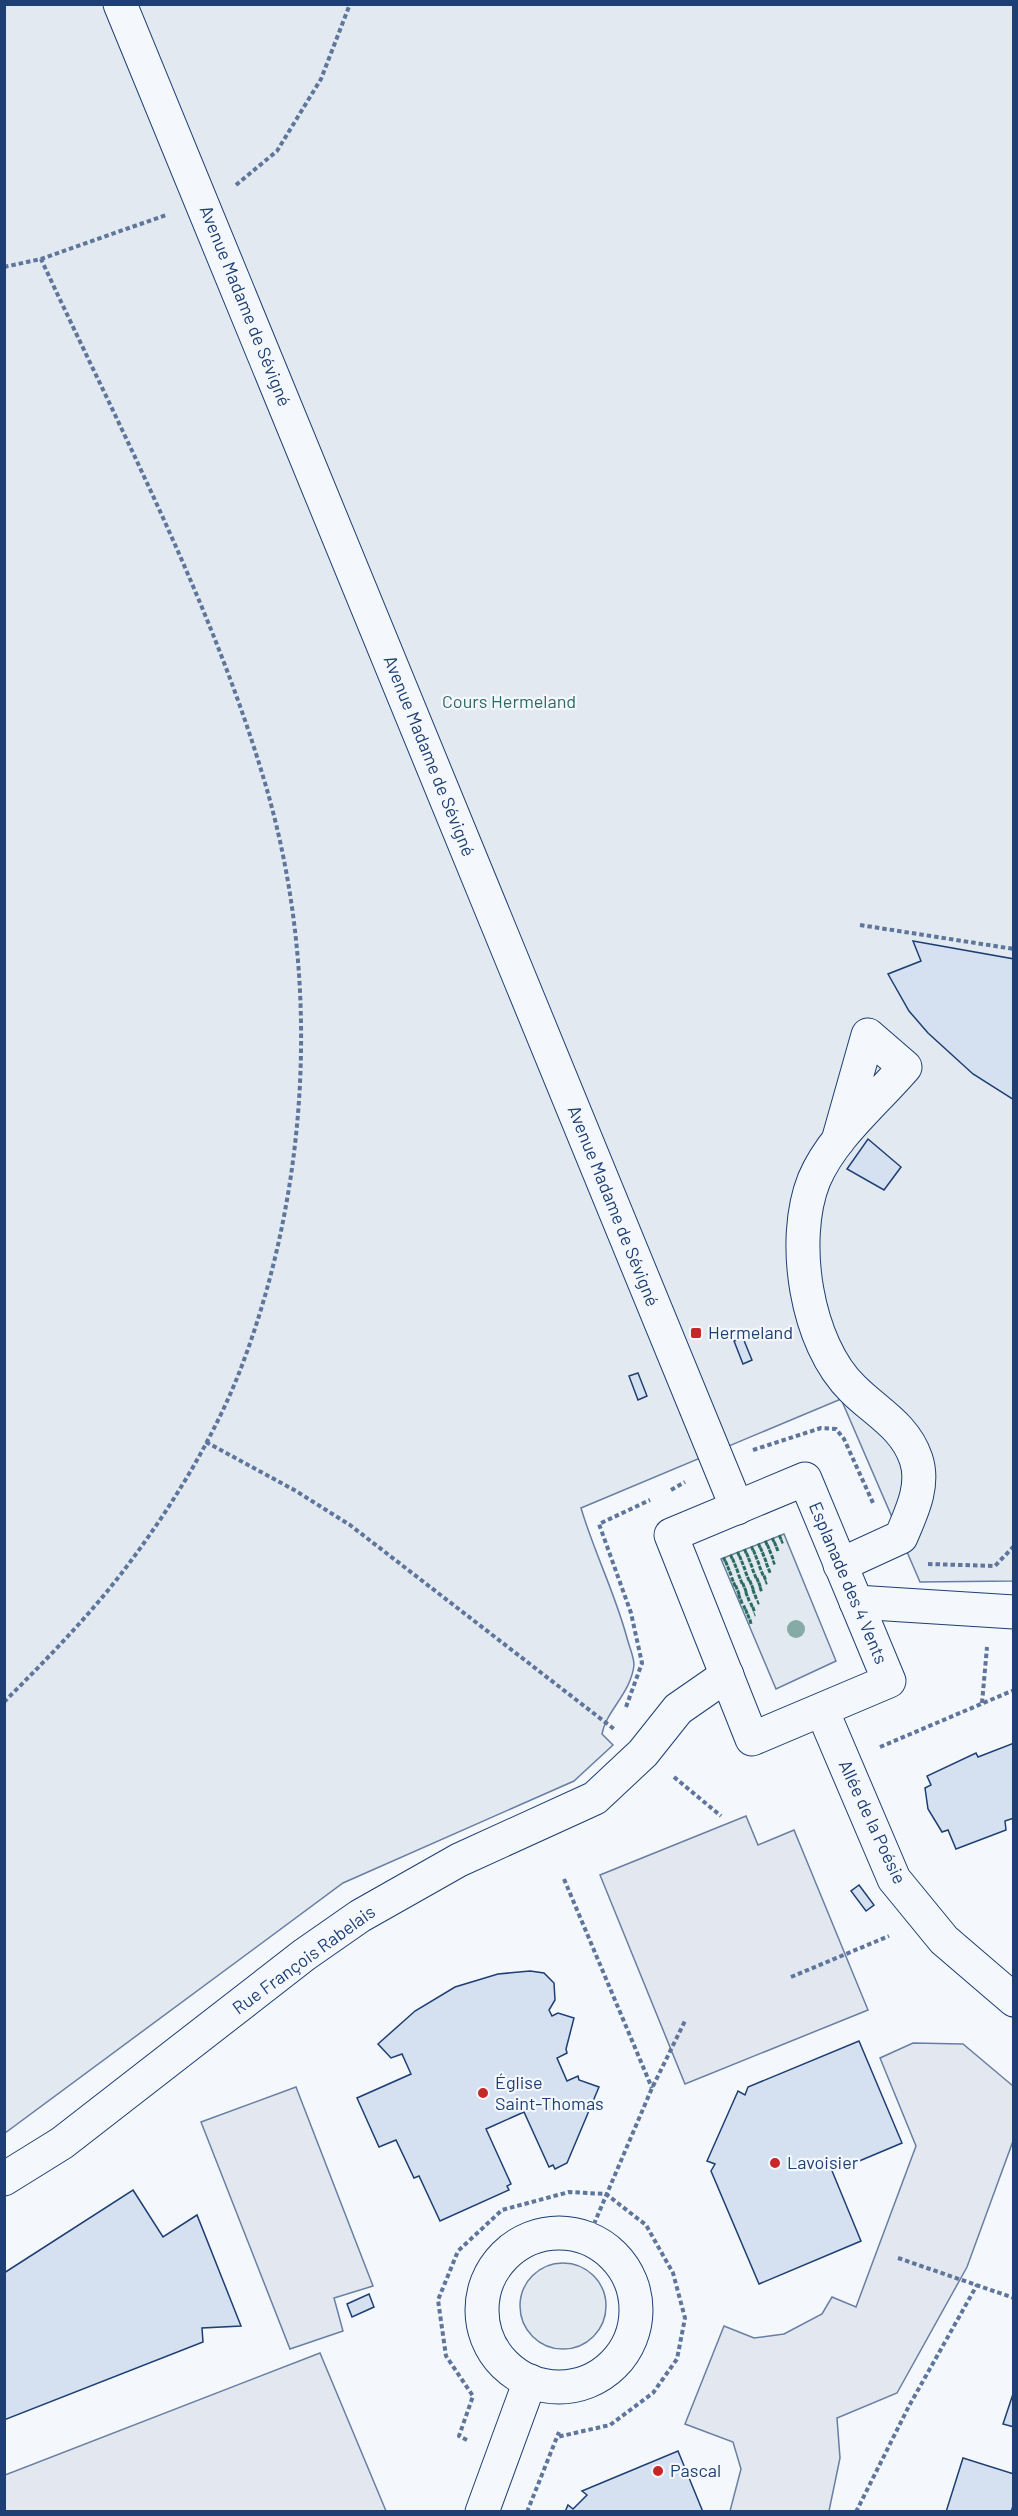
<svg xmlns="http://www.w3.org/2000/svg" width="1018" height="2516" font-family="Barlow,sans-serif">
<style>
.green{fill:#e3e9f0;stroke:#687fa3;stroke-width:1.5}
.parking{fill:#e3e8f0;stroke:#687fa3;stroke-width:1.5}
.building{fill:#d5e0f0;stroke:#1d3f73;stroke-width:1.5}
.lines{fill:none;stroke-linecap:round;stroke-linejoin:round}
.minor-casing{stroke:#1d3f73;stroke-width:35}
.path{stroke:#5e769c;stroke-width:4;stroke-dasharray:4.5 3;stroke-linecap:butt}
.minor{stroke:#f4f7fb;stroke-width:33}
.hedge{stroke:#2c6c60;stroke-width:4.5;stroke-dasharray:3 4.5;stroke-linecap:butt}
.tree{fill:#86aba6}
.poi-dot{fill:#c62828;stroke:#f4f7fb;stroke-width:2}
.labels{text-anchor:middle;stroke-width:4.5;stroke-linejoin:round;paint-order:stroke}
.street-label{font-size:18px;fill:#1d3f73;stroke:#f4f7fb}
.park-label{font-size:18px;fill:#2c6c60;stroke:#f4f7fb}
.poi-label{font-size:18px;fill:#1d3f73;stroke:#f4f7fb;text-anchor:start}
</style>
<rect width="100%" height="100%" fill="#f4f7fb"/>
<g class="green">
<path d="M 4,5 L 1014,5 L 1013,1581 L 920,1582 L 841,1399 L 581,1508 C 594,1552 615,1593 627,1638 C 629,1646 634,1657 634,1665 C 631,1693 606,1711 602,1734 L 613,1745 L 574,1781 L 343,1883 L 5,2133 Z"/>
<path d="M 784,1534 L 836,1661 L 776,1689 L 721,1559 Z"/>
<circle cx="563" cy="2306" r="43"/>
</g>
<g class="parking">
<path d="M 746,1816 L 758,1845 L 794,1830 L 868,2010 L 685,2084 L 600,1875 Z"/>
<path d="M 913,2043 L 963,2044 L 1013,2086 L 1013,2141 L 967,2267 L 897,2393 L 837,2418 L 840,2458 L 829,2511 L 730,2511 L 741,2469 L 733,2442 L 685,2424 L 724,2326 L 754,2338 L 784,2334 L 822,2314 L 832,2297 L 856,2307 L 916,2146 L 880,2058 Z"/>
<path d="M 296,2087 L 373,2286 L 334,2298 L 343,2331 L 290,2349 L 201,2122 Z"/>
<path d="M 320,2353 L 386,2511 L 5,2511 L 5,2475 Z"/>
</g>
<g class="building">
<path d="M 913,941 L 1014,959 L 1014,1100 L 973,1074 L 928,1033 L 909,1011 L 888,974 L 921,961 Z"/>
<path d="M 868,1139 L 901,1167 L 884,1190 L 847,1169 Z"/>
<path d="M 743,1338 L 752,1360 L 743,1364 L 734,1341 Z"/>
<path d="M 638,1373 L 647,1396 L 638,1400 L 629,1376 Z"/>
<path d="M 1014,1743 L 1014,1818 L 1005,1821 L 1006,1830 L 956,1849 L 948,1830 L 942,1832 L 928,1809 L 925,1788 L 931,1785 L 927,1776 L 976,1753 L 978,1757 Z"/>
<path d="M 859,1885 L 874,1905 L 866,1911 L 851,1891 Z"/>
<path d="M 530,1971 L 544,1973 L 554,1983 L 555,2000 L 549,2010 L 552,2016 L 558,2013 L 574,2018 L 566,2049 L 567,2053 L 557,2058 L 567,2081 L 578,2076 L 579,2080 L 599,2087 L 567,2163 L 555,2169 L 553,2165 L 549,2167 L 524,2112 L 486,2129 L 511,2184 L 507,2186 L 509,2190 L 440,2221 L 419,2176 L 414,2178 L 396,2140 L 379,2147 L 357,2098 L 411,2074 L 402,2054 L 391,2058 L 378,2044 L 415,2011 L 455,1987 L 498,1974 Z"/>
<path d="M 859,2041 L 902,2143 L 845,2167 L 842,2161 L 830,2166 L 861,2241 L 759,2284 L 711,2171 L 715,2164 L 707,2161 L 738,2091 L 745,2095 L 748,2087 Z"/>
<path d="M 133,2190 L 163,2237 L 197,2215 L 241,2326 L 202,2328 L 203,2342 L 4,2420 L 4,2273 Z"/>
<path d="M 369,2294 L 374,2307 L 352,2317 L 347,2304 Z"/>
<path d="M 1014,2391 L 1014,2427 L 1003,2424 Z"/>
<path d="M 678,2451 L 703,2512 L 565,2512 L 568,2505 L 573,2509 L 587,2495 L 582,2491 Z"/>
<path d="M 963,2458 L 1014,2474 L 1014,2503 L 1011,2512 L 946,2512 Z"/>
</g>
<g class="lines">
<g class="minor-casing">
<g id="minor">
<path d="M 120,4 L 737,1508"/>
<path d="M 838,1141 L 868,1035 L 905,1067 C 875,1102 832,1137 814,1180 C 790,1240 806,1344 853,1389 C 876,1412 905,1426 916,1459 C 925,1486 911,1513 901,1537 L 840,1565"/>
<path d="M 805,1479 L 889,1681 L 752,1739 L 671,1535 Z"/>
<path d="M 856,1602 L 1014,1612"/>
<path d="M 822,1710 L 894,1879 L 944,1940 L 1014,2000"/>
<path d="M 4,2179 L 62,2143 L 304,1955 L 360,1916 L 459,1860 L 595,1798 L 643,1753 L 678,1709 L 727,1675"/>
<circle cx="559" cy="2310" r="77"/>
<path d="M 482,2512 L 530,2381"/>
</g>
</g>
<g class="path">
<path d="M 236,185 L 277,151 L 321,79 L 350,4"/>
<path d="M 4,267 L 41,259 L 166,215"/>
<path d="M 860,925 L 1014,949"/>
<path d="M 206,1442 L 296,1491 L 350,1525 L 614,1729"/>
<path d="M 753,1450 L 821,1428 L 836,1429 L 844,1439 L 873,1503"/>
<path d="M 671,1490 L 685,1482"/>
<path d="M 928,1564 L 995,1566 L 1014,1546"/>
<path d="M 4,1702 C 51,1655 97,1608 136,1554 C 177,1498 216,1433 241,1368 C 311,1184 321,972 265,783 C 212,603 120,429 41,259"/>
<path d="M 982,1703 L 987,1647"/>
<path d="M 626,1707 L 642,1663 L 631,1613 L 599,1524 L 650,1500"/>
<path d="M 880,1747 L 1014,1690"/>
<path d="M 674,1777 L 721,1816"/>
<path d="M 564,1879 L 652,2088"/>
<path d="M 791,1977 L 889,1936"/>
<path d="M 588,2238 L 652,2088 L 686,2019"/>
<path d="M 898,2258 L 1014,2298"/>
<path d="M 467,2440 L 459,2436 L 473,2396 L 446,2356 L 438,2300 L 458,2251 L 502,2210 L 569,2192 L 606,2194 L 646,2225 L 673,2273 L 685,2318 L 677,2359 L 653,2393 L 610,2425 L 557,2437"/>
<path d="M 527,2512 L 559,2432"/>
<path d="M 856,2512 L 909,2406 L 977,2285"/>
</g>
<use href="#minor" class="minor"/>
<g class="hedge">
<path d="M 723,1560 L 783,1536"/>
<path d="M 725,1564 L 783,1541"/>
<path d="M 727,1569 L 782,1547"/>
<path d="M 729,1574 L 778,1555"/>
<path d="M 731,1580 L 775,1562"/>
<path d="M 733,1585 L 771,1570"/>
<path d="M 735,1588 L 769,1576"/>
<path d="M 737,1593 L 767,1582"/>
<path d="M 738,1597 L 764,1588"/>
<path d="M 740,1602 L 761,1595"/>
<path d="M 743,1608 L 759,1602"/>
<path d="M 745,1612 L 757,1608"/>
<path d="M 747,1617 L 755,1614"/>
<path d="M 749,1622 L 753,1621"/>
</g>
</g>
<circle class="tree" cx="796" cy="1629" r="9"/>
<g class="poi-dot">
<rect x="690" y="1327" width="12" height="12" rx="3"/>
<circle cx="483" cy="2093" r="6"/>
<circle cx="775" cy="2163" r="6"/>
<circle cx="658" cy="2471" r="6"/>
</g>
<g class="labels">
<g class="street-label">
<text transform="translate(245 306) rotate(68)" y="6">Avenue Madame de Sévigné</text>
<text transform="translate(429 756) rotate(68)" y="6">Avenue Madame de Sévigné</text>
<text transform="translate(613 1206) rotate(68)" y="6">Avenue Madame de Sévigné</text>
<text transform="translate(848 1583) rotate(67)" y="6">Esplanade des 4 Vents</text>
<text transform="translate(872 1822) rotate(65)" y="6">Allée de la Poésie</text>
<text transform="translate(304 1960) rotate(-36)" y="6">Rue François Rabelais</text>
</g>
<g class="park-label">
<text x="509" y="708">Cours Hermeland</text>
</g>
<g class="poi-label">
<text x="708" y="1339">Hermeland</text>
<text x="495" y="2089">Église<tspan x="495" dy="21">Saint-Thomas</tspan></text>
<text x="787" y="2169">Lavoisier</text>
<text x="670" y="2477">Pascal</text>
</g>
</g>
<rect width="1018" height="2516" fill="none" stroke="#1d3f73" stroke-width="12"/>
</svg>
